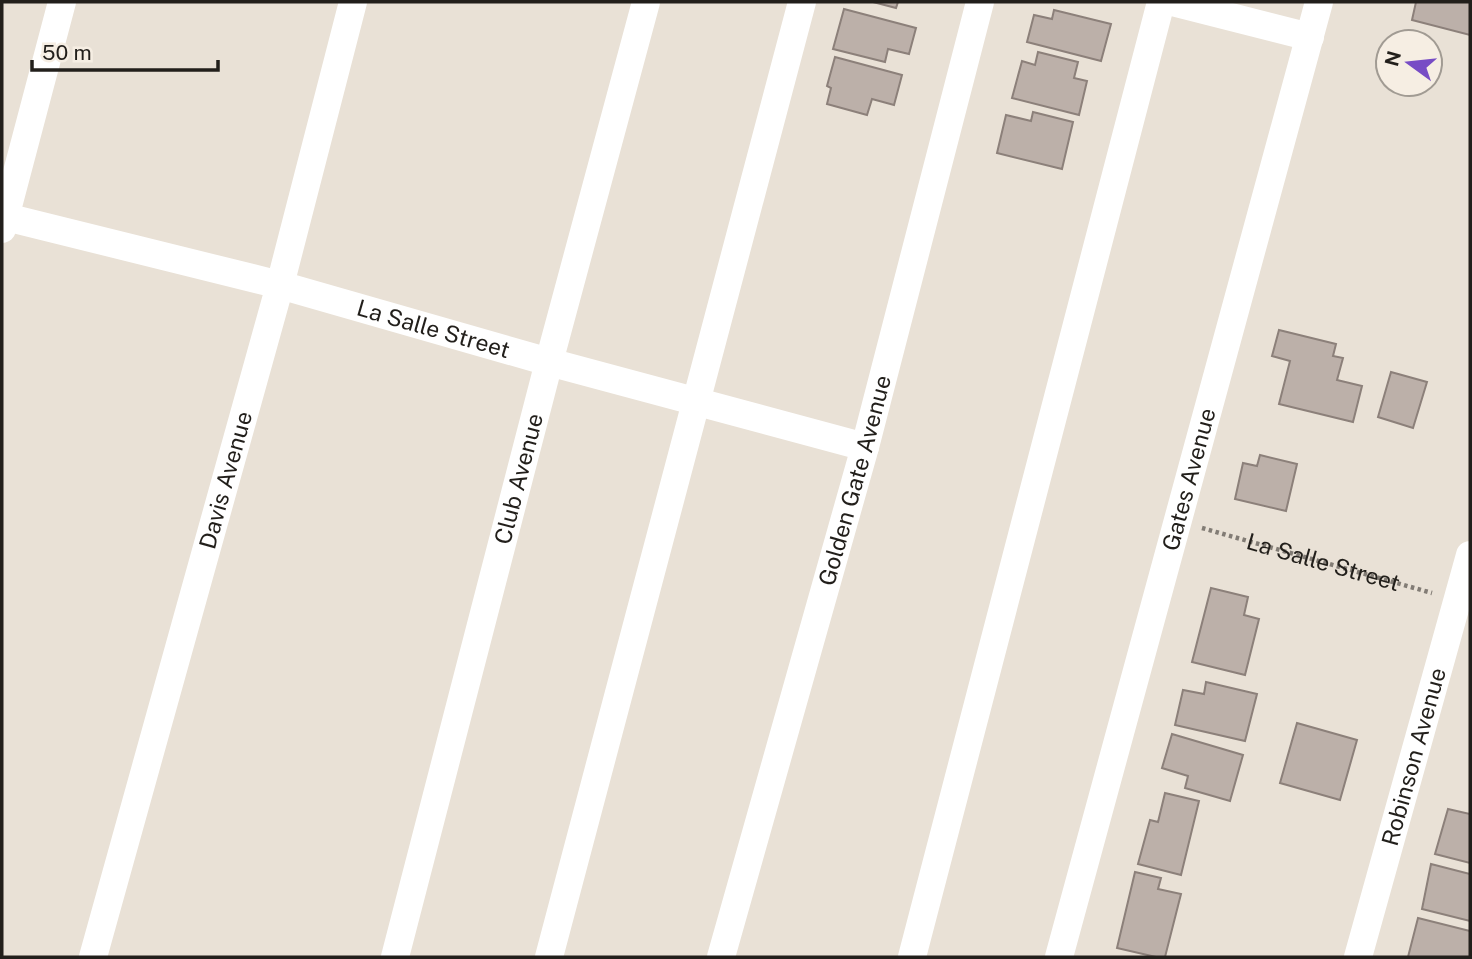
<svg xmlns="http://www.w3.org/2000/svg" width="1472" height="959" font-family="'Public Sans',sans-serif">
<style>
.building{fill:#bcb0a9;stroke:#8c807a;stroke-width:2}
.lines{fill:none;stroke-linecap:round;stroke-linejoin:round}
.path{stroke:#827c75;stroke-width:4.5;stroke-dasharray:3.5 3.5;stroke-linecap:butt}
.minor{stroke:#fff;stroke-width:28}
.labels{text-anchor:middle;stroke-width:5;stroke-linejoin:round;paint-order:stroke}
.street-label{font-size:23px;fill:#221f1b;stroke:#f6eee3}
</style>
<rect width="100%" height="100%" fill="#e9e1d6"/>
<g class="building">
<path d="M 873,2 L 898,2 L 896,8 Z"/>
<path d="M 1416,2 L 1470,2 L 1470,35 L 1412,20 Z"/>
<path d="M 844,9 L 916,28 L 909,54 L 888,49 L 885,62 L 833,49 Z"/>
<path d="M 1054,10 L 1111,24 L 1101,61 L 1027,42 L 1034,15 L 1052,19 Z"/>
<path d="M 1038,52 L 1078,62 L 1074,78 L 1087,81 L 1079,115 L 1012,98 L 1022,61 L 1035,65 Z"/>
<path d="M 835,57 L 902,75 L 894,105 L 872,99 L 867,115 L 827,104 L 831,88 L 827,86 Z"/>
<path d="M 1033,112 L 1073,122 L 1062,169 L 997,153 L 1006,115 L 1031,121 Z"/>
<path d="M 1279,330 L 1336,344 L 1333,356 L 1343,358 L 1337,380 L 1362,386 L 1353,422 L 1279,404 L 1290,361 L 1272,356 Z"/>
<path d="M 1391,372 L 1427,382 L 1413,428 L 1378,417 Z"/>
<path d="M 1260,455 L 1297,464 L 1286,511 L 1235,499 L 1243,463 L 1257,466 Z"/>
<path d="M 1211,588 L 1248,597 L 1244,615 L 1259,619 L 1245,675 L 1192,662 Z"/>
<path d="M 1206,682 L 1257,694 L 1245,741 L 1175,725 L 1183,690 L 1204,694 Z"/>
<path d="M 1297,723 L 1357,740 L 1340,800 L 1280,783 Z"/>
<path d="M 1172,734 L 1243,755 L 1230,801 L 1185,788 L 1188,776 L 1162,768 Z"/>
<path d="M 1165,793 L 1199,801 L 1181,875 L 1138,864 L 1150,820 L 1158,822 Z"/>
<path d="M 1448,809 L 1470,814 L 1470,863 L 1435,854 Z"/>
<path d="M 1431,864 L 1470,874 L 1470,921 L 1422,909 Z"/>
<path d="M 1135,872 L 1161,878 L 1158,889 L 1181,894 L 1165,957 L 1156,957 L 1117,948 Z"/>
<path d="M 1418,918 L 1470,931 L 1470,957 L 1408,957 Z"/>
</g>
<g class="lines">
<path class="path" id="s1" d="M 1202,528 L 1432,593"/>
<g class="minor">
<path d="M 1172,2 L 1310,37"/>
<path id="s2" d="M 2,216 L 280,285 L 549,362 L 865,447"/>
<path d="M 2,229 L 62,2"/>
<path id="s3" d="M 93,957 L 280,285 L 353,2"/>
<path id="s4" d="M 395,957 L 549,362 L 646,2"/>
<path d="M 549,957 L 802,2"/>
<path id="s5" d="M 721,957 L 865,447 L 980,2"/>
<path d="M 912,957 L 1161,2"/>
<path id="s6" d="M 1059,957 L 1319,2"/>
<path id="s7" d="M 1358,957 L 1470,555"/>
</g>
</g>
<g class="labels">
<g class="street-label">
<text dy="8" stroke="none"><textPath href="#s2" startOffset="446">La Salle Street</textPath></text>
<text dy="8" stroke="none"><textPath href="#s4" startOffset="494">Club Avenue</textPath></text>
<text dy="8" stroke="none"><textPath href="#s6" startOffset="495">Gates Avenue</textPath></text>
<text dy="8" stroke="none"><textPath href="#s3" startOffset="495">Davis Avenue</textPath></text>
<text dy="8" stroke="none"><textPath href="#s5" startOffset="495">Golden Gate Avenue</textPath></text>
<text dy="8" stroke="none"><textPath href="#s1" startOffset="126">La Salle Street</textPath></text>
<text dy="8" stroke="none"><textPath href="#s7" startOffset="208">Robinson Avenue</textPath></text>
</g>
</g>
<rect width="1472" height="959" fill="none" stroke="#221f1b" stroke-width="7"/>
<g transform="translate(1409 63) rotate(285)"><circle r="33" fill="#f6eee3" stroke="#a19b93" stroke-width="2"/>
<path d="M0-5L12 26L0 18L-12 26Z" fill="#774cc5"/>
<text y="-10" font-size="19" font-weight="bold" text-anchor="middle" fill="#221f1b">N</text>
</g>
<path d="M32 60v10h186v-10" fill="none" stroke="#221f1b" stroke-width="3.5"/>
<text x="42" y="60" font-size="21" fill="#221f1b" stroke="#f6eee3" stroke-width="5" paint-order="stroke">50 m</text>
</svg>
